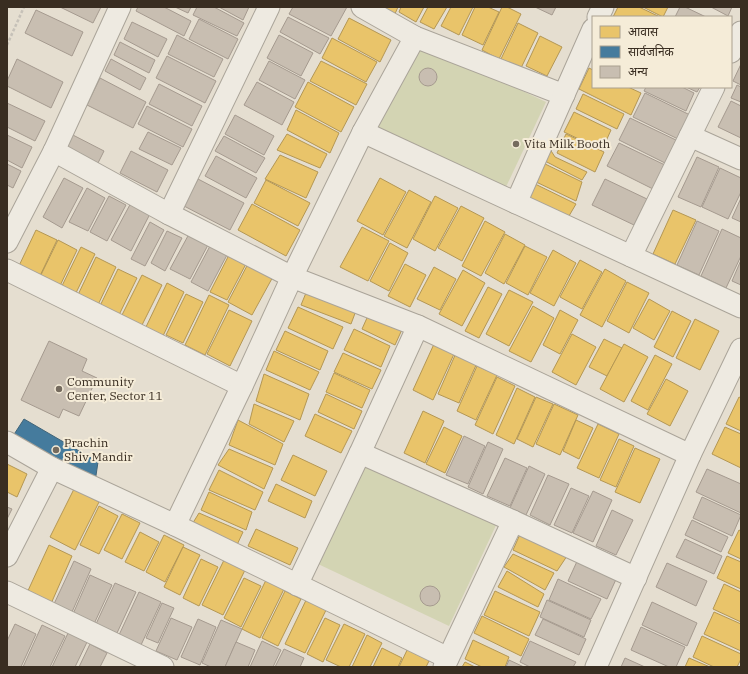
<svg xmlns="http://www.w3.org/2000/svg" width="748" height="674" font-family="'IBM Plex Serif','Noto Sans Devanagari',serif">
<style>
.green{fill:#d3d4b3}
.homes{fill:#e9c46a;stroke:#b49754}
.public{fill:#457b9d;stroke:#416478}
.building{fill:#c8beb1;stroke:#a59a8f}
.lines{fill:none;stroke-linecap:round;stroke-linejoin:round}
.minor-casing{stroke:#aaa499;stroke-width:23}
.path{stroke:#c6c1b8;stroke-width:2.5;stroke-dasharray:3 2;stroke-linecap:butt}
.minor{stroke:#eeeae1;stroke-width:21}
.poi-dot{fill:#756b5e;stroke:#f5ecd8;stroke-width:1.5}
.labels{text-anchor:middle;stroke-width:4;stroke-linejoin:round;paint-order:stroke}
.poi-label{font-size:12px;fill:#392d21;stroke:#f5ecd8;text-anchor:start}
</style>
<rect width="100%" height="100%" fill="#e5ded0"/>
<g class="green">
<path d="M 417,42 L 546,102 L 505,189 L 377,129 Z"/>
<path d="M 365,458 L 498,521 L 449,626 L 316,563 Z"/>
</g>
<g class="homes">
<path d="M 378,7 L 398,7 L 394,16 Z"/>
<path d="M 401,7 L 424,7 L 416,22 L 399,12 Z"/>
<path d="M 428,7 L 447,7 L 434,29 L 420,22 Z"/>
<path d="M 451,7 L 473,7 L 459,35 L 441,26 Z"/>
<path d="M 475,7 L 488,7 L 499,12 L 483,45 L 462,35 Z"/>
<path d="M 502,7 L 507,7 L 521,14 L 499,59 L 482,50 Z"/>
<path d="M 618,7 L 639,7 L 660,17 L 613,17 Z"/>
<path d="M 643,7 L 668,7 L 663,17 Z"/>
<path d="M 349,18 L 391,40 L 380,62 L 338,39 Z"/>
<path d="M 518,23 L 538,33 L 521,68 L 501,59 Z"/>
<path d="M 540,36 L 562,47 L 547,76 L 526,66 Z"/>
<path d="M 332,38 L 377,62 L 366,82 L 322,58 Z"/>
<path d="M 321,61 L 367,84 L 356,105 L 310,81 Z"/>
<path d="M 589,68 L 593,70 L 593,87 L 628,87 L 641,93 L 631,115 L 579,89 Z"/>
<path d="M 308,82 L 354,107 L 341,132 L 295,107 Z"/>
<path d="M 583,94 L 624,114 L 617,129 L 576,109 Z"/>
<path d="M 296,110 L 339,133 L 330,153 L 287,130 Z"/>
<path d="M 574,112 L 611,130 L 602,150 L 564,132 Z"/>
<path d="M 287,134 L 327,154 L 320,168 L 277,150 Z"/>
<path d="M 566,134 L 604,152 L 595,172 L 557,153 Z"/>
<path d="M 548,146 L 555,157 L 587,172 L 582,180 L 541,159 Z"/>
<path d="M 280,155 L 318,172 L 306,198 L 265,179 Z"/>
<path d="M 539,161 L 582,182 L 576,201 L 532,180 Z"/>
<path d="M 380,178 L 406,192 L 383,235 L 357,221 Z"/>
<path d="M 266,180 L 310,203 L 298,226 L 254,203 Z"/>
<path d="M 531,182 L 576,204 L 566,221 L 523,200 Z"/>
<path d="M 409,190 L 431,202 L 407,248 L 384,236 Z"/>
<path d="M 435,196 L 458,208 L 435,251 L 413,239 Z"/>
<path d="M 252,204 L 300,230 L 286,256 L 238,230 Z"/>
<path d="M 461,206 L 484,218 L 462,261 L 438,248 Z"/>
<path d="M 673,210 L 696,220 L 675,264 L 653,254 Z"/>
<path d="M 485,221 L 505,232 L 481,276 L 462,266 Z"/>
<path d="M 362,227 L 389,241 L 368,281 L 340,267 Z"/>
<path d="M 36,230 L 57,240 L 38,280 L 17,270 Z"/>
<path d="M 505,234 L 525,245 L 504,284 L 485,273 Z"/>
<path d="M 58,240 L 77,250 L 58,290 L 38,281 Z"/>
<path d="M 390,243 L 408,253 L 389,291 L 370,281 Z"/>
<path d="M 525,246 L 547,257 L 528,295 L 506,283 Z"/>
<path d="M 81,247 L 95,254 L 73,299 L 59,292 Z"/>
<path d="M 553,250 L 576,263 L 554,306 L 530,293 Z"/>
<path d="M 230,253 L 247,262 L 227,300 L 210,292 Z"/>
<path d="M 96,257 L 116,267 L 96,309 L 76,299 Z"/>
<path d="M 250,260 L 275,273 L 252,315 L 228,302 Z"/>
<path d="M 580,260 L 602,272 L 582,309 L 560,297 Z"/>
<path d="M 405,264 L 426,275 L 410,307 L 388,296 Z"/>
<path d="M 434,267 L 456,279 L 440,310 L 417,299 Z"/>
<path d="M 118,269 L 137,278 L 117,319 L 98,310 Z"/>
<path d="M 605,269 L 626,281 L 602,327 L 580,315 Z"/>
<path d="M 463,270 L 485,283 L 462,326 L 439,314 Z"/>
<path d="M 142,275 L 162,285 L 139,331 L 119,321 Z"/>
<path d="M 627,282 L 649,293 L 629,333 L 607,321 Z"/>
<path d="M 167,283 L 184,292 L 162,338 L 145,329 Z"/>
<path d="M 488,287 L 502,294 L 479,338 L 465,331 Z"/>
<path d="M 308,288 L 357,308 L 351,324 L 301,305 Z"/>
<path d="M 509,290 L 533,302 L 509,346 L 486,334 Z"/>
<path d="M 186,294 L 203,302 L 183,343 L 166,335 Z"/>
<path d="M 209,295 L 229,305 L 205,355 L 185,345 Z"/>
<path d="M 649,299 L 670,311 L 654,340 L 633,328 Z"/>
<path d="M 533,306 L 554,318 L 531,362 L 509,351 Z"/>
<path d="M 298,307 L 343,327 L 333,349 L 288,328 Z"/>
<path d="M 371,309 L 404,325 L 395,345 L 362,329 Z"/>
<path d="M 229,310 L 252,321 L 230,366 L 207,354 Z"/>
<path d="M 560,310 L 578,320 L 560,354 L 543,345 Z"/>
<path d="M 672,311 L 691,321 L 673,357 L 654,347 Z"/>
<path d="M 695,319 L 719,331 L 700,370 L 676,358 Z"/>
<path d="M 354,329 L 390,346 L 381,367 L 344,350 Z"/>
<path d="M 285,331 L 328,351 L 320,370 L 276,350 Z"/>
<path d="M 572,334 L 596,347 L 576,385 L 552,372 Z"/>
<path d="M 604,339 L 622,348 L 607,376 L 589,367 Z"/>
<path d="M 434,344 L 454,354 L 433,400 L 413,390 Z"/>
<path d="M 624,344 L 648,357 L 624,402 L 600,389 Z"/>
<path d="M 274,351 L 319,372 L 310,390 L 266,370 Z"/>
<path d="M 343,353 L 381,370 L 372,389 L 334,372 Z"/>
<path d="M 456,353 L 477,363 L 459,403 L 438,394 Z"/>
<path d="M 655,355 L 672,364 L 648,410 L 631,401 Z"/>
<path d="M 477,366 L 497,375 L 476,420 L 457,411 Z"/>
<path d="M 334,373 L 370,390 L 362,408 L 326,392 Z"/>
<path d="M 264,374 L 309,394 L 300,420 L 256,401 Z"/>
<path d="M 497,377 L 515,386 L 493,434 L 475,425 Z"/>
<path d="M 666,379 L 688,391 L 670,426 L 647,414 Z"/>
<path d="M 517,388 L 535,397 L 514,444 L 496,435 Z"/>
<path d="M 326,394 L 362,411 L 354,429 L 318,412 Z"/>
<path d="M 536,397 L 553,404 L 533,447 L 517,439 Z"/>
<path d="M 739,397 L 741,398 L 741,431 L 726,424 Z"/>
<path d="M 254,404 L 294,421 L 284,442 L 249,424 Z"/>
<path d="M 554,404 L 578,415 L 560,455 L 536,444 Z"/>
<path d="M 423,411 L 444,421 L 425,463 L 404,453 Z"/>
<path d="M 315,414 L 352,431 L 341,453 L 305,436 Z"/>
<path d="M 238,420 L 283,444 L 275,465 L 229,445 Z"/>
<path d="M 576,420 L 593,428 L 579,459 L 563,451 Z"/>
<path d="M 598,424 L 619,434 L 599,478 L 577,468 Z"/>
<path d="M 444,427 L 462,436 L 445,473 L 426,464 Z"/>
<path d="M 725,427 L 741,434 L 741,468 L 712,454 Z"/>
<path d="M 619,439 L 634,446 L 616,487 L 600,480 Z"/>
<path d="M 635,448 L 660,459 L 640,503 L 615,492 Z"/>
<path d="M 229,449 L 273,468 L 264,489 L 218,465 Z"/>
<path d="M 293,455 L 327,471 L 315,496 L 281,480 Z"/>
<path d="M 7,464 L 27,474 L 17,497 L 7,492 Z"/>
<path d="M 219,470 L 263,492 L 255,510 L 209,490 Z"/>
<path d="M 276,484 L 312,501 L 305,518 L 268,501 Z"/>
<path d="M 74,489 L 99,502 L 75,550 L 50,537 Z"/>
<path d="M 209,492 L 252,512 L 246,530 L 201,510 Z"/>
<path d="M 99,506 L 118,516 L 99,554 L 80,545 Z"/>
<path d="M 199,513 L 243,532 L 236,547 L 191,526 Z"/>
<path d="M 122,514 L 140,523 L 122,559 L 104,550 Z"/>
<path d="M 256,529 L 298,548 L 290,565 L 248,546 Z"/>
<path d="M 739,530 L 741,531 L 741,559 L 728,553 Z"/>
<path d="M 140,532 L 159,542 L 144,571 L 125,562 Z"/>
<path d="M 521,532 L 569,553 L 557,571 L 513,550 Z"/>
<path d="M 164,535 L 184,545 L 165,582 L 146,572 Z"/>
<path d="M 49,545 L 72,556 L 50,606 L 26,595 Z"/>
<path d="M 183,547 L 200,555 L 180,595 L 164,587 Z"/>
<path d="M 513,554 L 554,573 L 545,590 L 504,567 Z"/>
<path d="M 727,556 L 741,562 L 741,589 L 717,578 Z"/>
<path d="M 225,558 L 246,568 L 223,615 L 202,605 Z"/>
<path d="M 201,559 L 218,567 L 199,606 L 183,598 Z"/>
<path d="M 507,571 L 544,594 L 538,607 L 498,587 Z"/>
<path d="M 244,578 L 261,586 L 241,627 L 224,618 Z"/>
<path d="M 267,578 L 285,587 L 260,638 L 242,629 Z"/>
<path d="M 724,584 L 741,592 L 741,622 L 713,609 Z"/>
<path d="M 285,591 L 301,599 L 278,646 L 262,638 Z"/>
<path d="M 495,591 L 540,612 L 529,636 L 484,615 Z"/>
<path d="M 308,596 L 328,606 L 305,653 L 285,644 Z"/>
<path d="M 714,612 L 741,624 L 741,651 L 704,634 Z"/>
<path d="M 482,616 L 529,639 L 521,656 L 474,633 Z"/>
<path d="M 325,618 L 340,625 L 323,662 L 307,654 Z"/>
<path d="M 344,624 L 365,634 L 349,667 L 341,667 L 326,660 Z"/>
<path d="M 367,635 L 382,643 L 370,667 L 352,667 Z"/>
<path d="M 702,636 L 741,654 L 741,659 L 737,667 L 714,667 L 693,657 Z"/>
<path d="M 473,640 L 509,657 L 505,667 L 482,667 L 465,659 Z"/>
<path d="M 409,646 L 431,657 L 426,667 L 399,667 Z"/>
<path d="M 382,648 L 402,658 L 398,667 L 373,667 Z"/>
<path d="M 689,658 L 710,667 L 685,667 Z"/>
<path d="M 465,662 L 475,667 L 462,667 Z"/>
</g>
<path class="public" d="M 24,419 L 98,462 L 95,482 L 11,439 Z"/>
<g class="building">
<path d="M 60,7 L 101,7 L 93,23 Z"/>
<path d="M 138,7 L 164,7 L 191,21 L 184,36 L 136,11 Z"/>
<path d="M 175,7 L 191,7 L 188,13 Z"/>
<path d="M 197,7 L 214,7 L 244,23 L 237,36 L 193,15 Z"/>
<path d="M 219,7 L 249,7 L 243,20 Z"/>
<path d="M 293,7 L 347,7 L 331,36 L 289,14 Z"/>
<path d="M 535,7 L 556,7 L 552,15 Z"/>
<path d="M 680,7 L 685,7 L 706,17 L 675,17 Z"/>
<path d="M 711,7 L 732,7 L 728,16 Z"/>
<path d="M 36,10 L 83,32 L 72,56 L 25,33 Z"/>
<path d="M 288,17 L 329,38 L 320,54 L 280,32 Z"/>
<path d="M 199,19 L 238,39 L 228,59 L 189,39 Z"/>
<path d="M 132,22 L 167,39 L 158,57 L 124,39 Z"/>
<path d="M 177,35 L 223,59 L 214,77 L 168,54 Z"/>
<path d="M 279,35 L 313,53 L 301,76 L 267,58 Z"/>
<path d="M 120,42 L 155,60 L 149,73 L 114,55 Z"/>
<path d="M 167,56 L 216,81 L 205,103 L 156,78 Z"/>
<path d="M 17,59 L 63,82 L 51,108 L 7,86 L 7,81 Z"/>
<path d="M 111,59 L 146,78 L 140,90 L 105,71 Z"/>
<path d="M 269,61 L 305,80 L 295,99 L 259,80 Z"/>
<path d="M 741,64 L 741,85 L 733,81 Z"/>
<circle cx="428" cy="77" r="9"/>
<path d="M 100,78 L 146,102 L 133,128 L 87,105 Z"/>
<path d="M 257,82 L 294,102 L 282,125 L 244,105 Z"/>
<path d="M 159,84 L 202,106 L 192,126 L 149,104 Z"/>
<path d="M 737,85 L 741,87 L 741,102 L 731,98 Z"/>
<path d="M 646,87 L 682,87 L 694,93 L 686,111 L 644,91 Z"/>
<path d="M 686,87 L 700,87 L 697,92 Z"/>
<path d="M 645,93 L 690,115 L 678,139 L 633,117 Z"/>
<path d="M 731,101 L 741,106 L 741,138 L 718,127 Z"/>
<path d="M 7,103 L 45,121 L 35,141 L 7,127 Z"/>
<path d="M 147,106 L 192,129 L 183,147 L 138,124 Z"/>
<path d="M 235,115 L 274,136 L 264,155 L 225,134 Z"/>
<path d="M 630,118 L 678,141 L 667,164 L 619,140 Z"/>
<path d="M 148,132 L 181,148 L 172,165 L 139,149 Z"/>
<path d="M 69,133 L 104,151 L 95,169 L 60,151 Z"/>
<path d="M 7,135 L 32,147 L 22,168 L 7,160 Z"/>
<path d="M 224,136 L 265,158 L 256,173 L 215,151 Z"/>
<path d="M 619,143 L 667,166 L 655,190 L 607,166 Z"/>
<path d="M 131,151 L 168,170 L 157,192 L 120,173 Z"/>
<path d="M 216,156 L 257,178 L 246,198 L 205,176 Z"/>
<path d="M 697,157 L 719,167 L 701,207 L 678,197 Z"/>
<path d="M 7,164 L 21,171 L 13,188 L 7,185 Z"/>
<path d="M 720,168 L 741,178 L 741,192 L 728,219 L 702,207 Z"/>
<path d="M 64,178 L 83,188 L 62,228 L 43,217 Z"/>
<path d="M 198,179 L 244,203 L 230,230 L 184,206 Z"/>
<path d="M 605,179 L 647,199 L 634,225 L 592,205 Z"/>
<path d="M 87,188 L 105,198 L 88,231 L 69,222 Z"/>
<path d="M 109,196 L 126,205 L 107,241 L 90,232 Z"/>
<path d="M 741,198 L 741,222 L 732,218 Z"/>
<path d="M 133,199 L 152,210 L 131,251 L 111,240 Z"/>
<path d="M 697,221 L 719,231 L 699,275 L 677,265 Z"/>
<path d="M 150,222 L 164,230 L 145,266 L 131,259 Z"/>
<path d="M 722,229 L 741,238 L 741,256 L 726,288 L 701,276 Z"/>
<path d="M 167,231 L 182,238 L 165,271 L 151,263 Z"/>
<path d="M 189,234 L 208,245 L 190,279 L 170,269 Z"/>
<path d="M 210,246 L 227,255 L 208,291 L 191,282 Z"/>
<path d="M 741,260 L 741,285 L 732,281 Z"/>
<path d="M 49,341 L 87,359 L 82,371 L 97,378 L 79,416 L 63,409 L 59,418 L 21,400 Z"/>
<path d="M 464,436 L 485,446 L 468,484 L 446,475 Z"/>
<path d="M 488,442 L 503,449 L 483,494 L 468,487 Z"/>
<path d="M 505,458 L 527,468 L 510,506 L 487,496 Z"/>
<path d="M 529,466 L 545,474 L 526,515 L 510,508 Z"/>
<path d="M 707,469 L 741,484 L 741,513 L 696,492 Z"/>
<path d="M 548,475 L 569,484 L 550,525 L 530,515 Z"/>
<path d="M 571,488 L 589,496 L 572,533 L 554,525 Z"/>
<path d="M 593,491 L 612,500 L 593,542 L 573,533 Z"/>
<path d="M 702,497 L 741,515 L 732,536 L 693,518 Z"/>
<path d="M 7,507 L 12,509 L 7,519 Z"/>
<path d="M 612,510 L 633,520 L 616,555 L 596,546 Z"/>
<path d="M 692,520 L 728,537 L 721,552 L 685,535 Z"/>
<path d="M 685,539 L 722,556 L 714,574 L 676,557 Z"/>
<path d="M 579,557 L 618,575 L 607,599 L 568,581 Z"/>
<path d="M 74,561 L 91,569 L 72,612 L 54,604 Z"/>
<path d="M 667,563 L 707,581 L 696,606 L 656,587 Z"/>
<path d="M 90,575 L 112,585 L 94,624 L 73,614 Z"/>
<path d="M 558,579 L 601,599 L 591,619 L 549,600 Z"/>
<path d="M 115,583 L 136,592 L 117,633 L 96,624 Z"/>
<circle cx="430" cy="596" r="10"/>
<path d="M 139,592 L 161,602 L 141,645 L 119,635 Z"/>
<path d="M 547,600 L 591,620 L 584,637 L 540,617 Z"/>
<path d="M 652,602 L 697,623 L 687,646 L 642,625 Z"/>
<path d="M 162,603 L 174,608 L 158,643 L 146,638 Z"/>
<path d="M 171,618 L 192,627 L 177,660 L 156,651 Z"/>
<path d="M 198,619 L 216,627 L 200,665 L 181,657 Z"/>
<path d="M 543,619 L 586,639 L 579,655 L 535,635 Z"/>
<path d="M 221,620 L 242,629 L 225,667 L 211,667 L 202,663 Z"/>
<path d="M 15,624 L 36,634 L 21,667 L 7,667 L 7,641 Z"/>
<path d="M 42,625 L 65,636 L 50,667 L 23,667 Z"/>
<path d="M 641,627 L 685,647 L 676,667 L 669,667 L 631,650 Z"/>
<path d="M 69,631 L 88,640 L 75,667 L 52,667 Z"/>
<path d="M 262,641 L 281,650 L 273,667 L 250,667 Z"/>
<path d="M 530,641 L 576,662 L 573,667 L 530,667 L 520,662 Z"/>
<path d="M 236,642 L 255,650 L 248,667 L 225,667 Z"/>
<path d="M 90,644 L 107,653 L 100,667 L 79,667 Z"/>
<path d="M 284,649 L 304,658 L 300,667 L 275,667 Z"/>
<path d="M 625,658 L 645,667 L 621,667 Z"/>
<path d="M 509,660 L 524,667 L 506,667 Z"/>
</g>
<g class="lines">
<g class="minor-casing">
<g id="minor">
<path d="M 362,7 L 415,37 L 564,95"/>
<path d="M 598,17 L 603,7"/>
<path d="M 731,52 L 741,32"/>
<path d="M 363,132 L 741,307"/>
<path d="M 690,136 L 741,159"/>
<path d="M 54,151 L 169,214 L 292,277 L 418,326 L 690,455"/>
<path d="M 516,203 L 593,29"/>
<path d="M 169,214 L 269,7"/>
<path d="M 7,242 L 54,151 L 120,7"/>
<path d="M 631,256 L 714,87"/>
<path d="M 7,270 L 242,386"/>
<path d="M 7,442 L 52,468 L 175,525 L 448,658"/>
<path d="M 360,453 L 513,521 L 636,578"/>
<path d="M 175,525 L 242,386 L 292,277 L 363,132 L 415,37"/>
<path d="M 7,556 L 52,468"/>
<path d="M 297,585 L 360,453 L 418,326"/>
<path d="M 7,592 L 163,667"/>
<path d="M 444,667 L 513,521"/>
<path d="M 596,667 L 690,455 L 741,349"/>
</g>
</g>
<path class="path" d="M 7,45 L 24,7"/>
<use href="#minor" class="minor"/>
</g>
<g class="poi-dot">
<circle cx="516" cy="144" r="4"/>
<circle cx="59" cy="389" r="4"/>
<circle cx="56" cy="450" r="4"/>
</g>
<g class="labels">
<g class="poi-label">
<text x="524" y="148">Vita Milk Booth</text>
<text x="67" y="386">Community<tspan x="67" dy="14">Center, Sector 11</tspan></text>
<text x="64" y="447">Prachin<tspan x="64" dy="14">Shiv Mandir</tspan></text>
</g>
</g>
<rect width="748" height="674" fill="none" stroke="#392d21" stroke-width="16"/>
<rect x="592" y="16" width="140" height="72" fill="#f5ecd8" stroke="#aaa08f"/>
<rect x="600" y="26" width="20" height="12" fill="#e9c46a" stroke="#aaa08f"/>
<text x="628" y="36" font-size="12" fill="#392d21">आवास</text>
<rect x="600" y="46" width="20" height="12" fill="#457b9d" stroke="#aaa08f"/>
<text x="628" y="56" font-size="12" fill="#392d21">सार्वजनिक</text>
<rect x="600" y="66" width="20" height="12" fill="#c8beb1" stroke="#aaa08f"/>
<text x="628" y="76" font-size="12" fill="#392d21">अन्य</text>
</svg>
